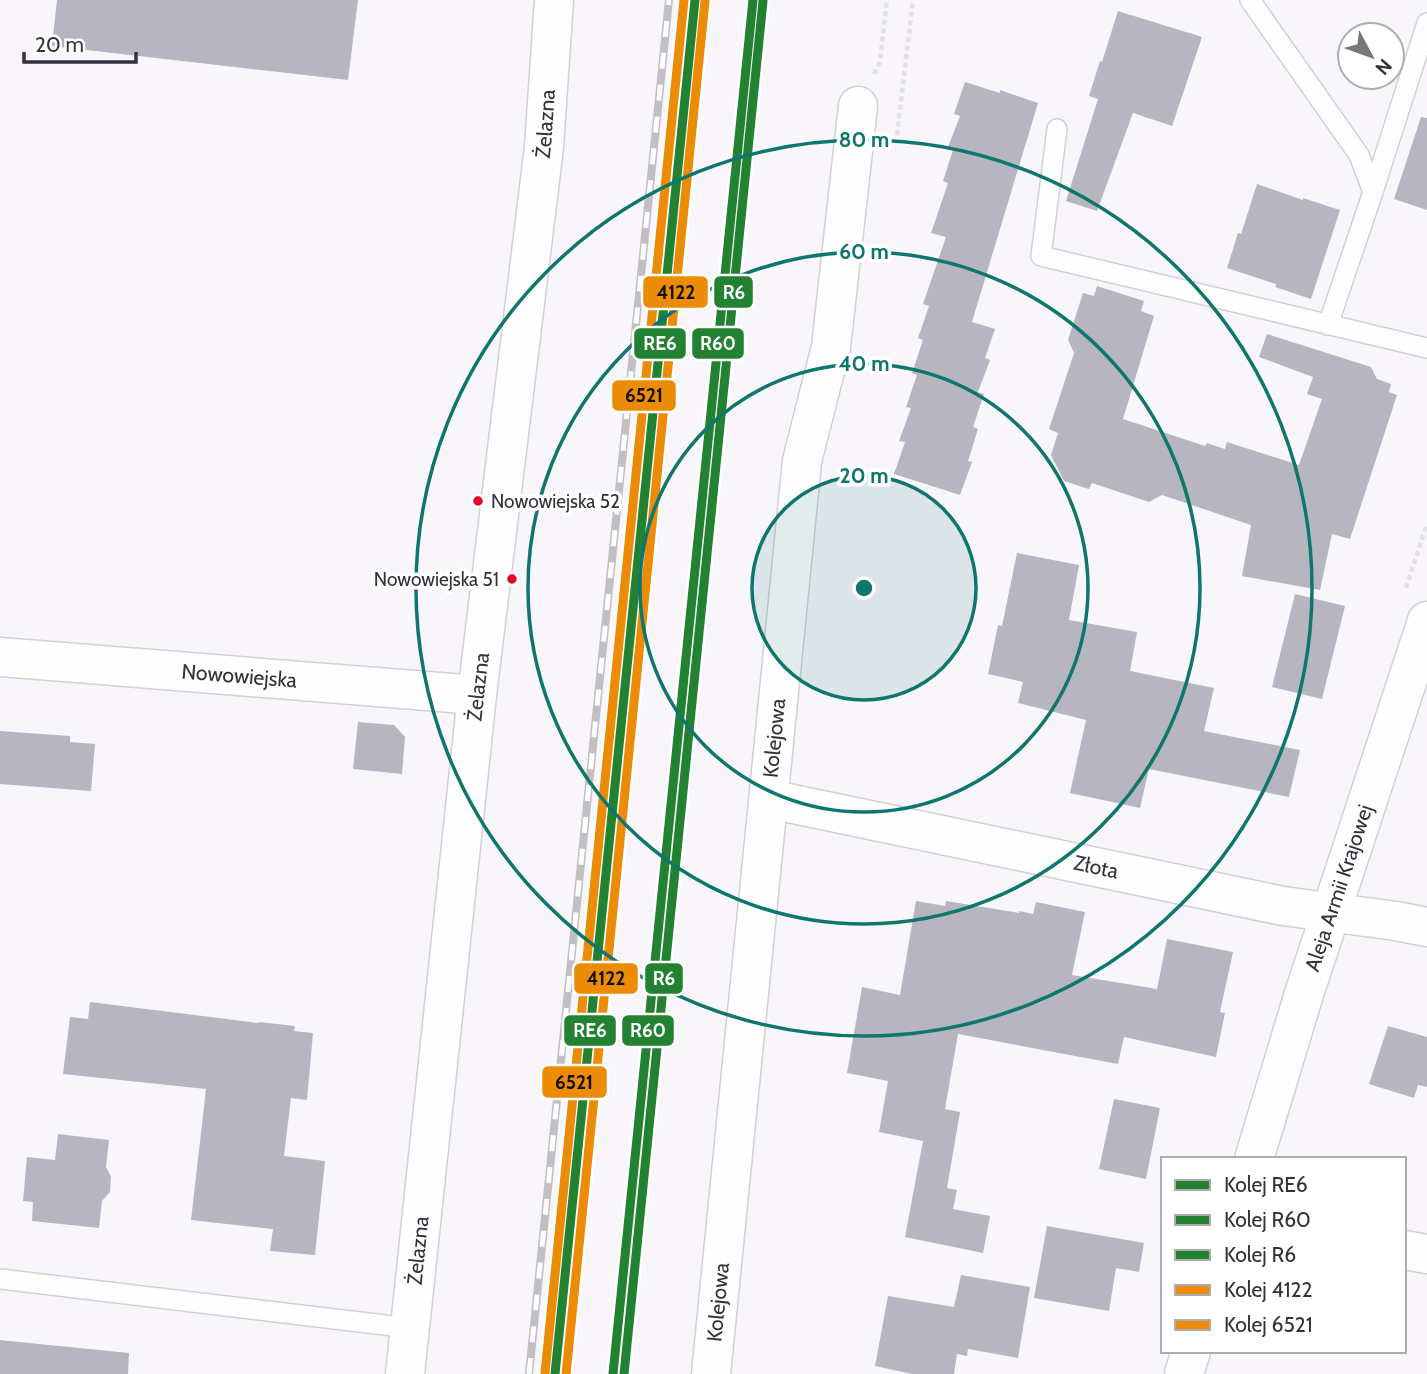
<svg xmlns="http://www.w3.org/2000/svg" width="1427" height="1374" font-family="Cabin,sans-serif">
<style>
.building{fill:#b7b6c0}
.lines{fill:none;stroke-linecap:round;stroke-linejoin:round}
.service-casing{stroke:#d3cfd8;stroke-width:22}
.minor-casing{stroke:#d3cfd8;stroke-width:41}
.tertiary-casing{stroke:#d3cfd8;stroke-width:41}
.path{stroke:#e4e2e4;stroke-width:4.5;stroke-dasharray:5 3.5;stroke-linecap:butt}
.service{stroke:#fefefe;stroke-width:19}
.minor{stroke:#fefefe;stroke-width:38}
.tertiary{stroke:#fefefe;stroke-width:38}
.rail-casing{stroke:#c1bfc1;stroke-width:8}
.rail{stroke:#fff;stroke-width:5;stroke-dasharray:16;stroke-linecap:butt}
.rail-1-casing{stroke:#fff;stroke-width:14}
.rail-2-casing{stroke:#fff;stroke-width:14}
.rail-3-casing{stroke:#fff;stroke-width:14}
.rail-4-casing{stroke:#fff;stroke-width:14}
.rail-5-casing{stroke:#fff;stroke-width:14}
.rail-1{stroke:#238132;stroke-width:9}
.rail-2{stroke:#238132;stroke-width:9}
.rail-3{stroke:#238132;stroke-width:9}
.rail-4{stroke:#eb8b06;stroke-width:9}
.rail-5{stroke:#eb8b06;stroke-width:9}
.ring{fill:none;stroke:#0f766e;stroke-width:3.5}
.bus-dot{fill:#e4002b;stroke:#fff;stroke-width:2.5}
.labels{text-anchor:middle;stroke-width:7;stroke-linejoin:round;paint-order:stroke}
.bus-label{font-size:19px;fill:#36303c;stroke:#fff;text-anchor:start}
.street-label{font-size:21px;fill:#36303c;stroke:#fff}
.centre{fill:#0f766e;stroke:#fff;stroke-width:3.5}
.ring-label{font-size:21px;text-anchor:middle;font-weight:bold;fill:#0f766e;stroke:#fff;stroke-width:7;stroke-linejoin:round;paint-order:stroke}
.line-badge{stroke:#fff;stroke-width:2.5}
.badge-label{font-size:19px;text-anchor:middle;font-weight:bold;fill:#fff}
.pale-badge-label{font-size:19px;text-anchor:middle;font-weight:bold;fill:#111}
</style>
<rect width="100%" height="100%" fill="#f8f5fb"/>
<g class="building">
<path d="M 57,0 L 358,0 L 348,80 L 52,46 Z"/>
<path d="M 1118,11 L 1202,37 L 1172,126 L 1133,113 L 1097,211 L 1066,201 L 1098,99 L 1089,96 L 1100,61 L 1102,62 Z"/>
<path d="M 965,82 L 1000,93 L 1000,90 L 1038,103 L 972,322 L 995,329 L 985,358 L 990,360 L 978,392 L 984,394 L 973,427 L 978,429 L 968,461 L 972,462 L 960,495 L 894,474 L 905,442 L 899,441 L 911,408 L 906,407 L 917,375 L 912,373 L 923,340 L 918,338 L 929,306 L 923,304 L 946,237 L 931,233 L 948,183 L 943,181 L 953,150 L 948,147 L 960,116 L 954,114 Z"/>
<path d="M 1421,117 L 1427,118 L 1427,210 L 1394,199 Z"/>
<path d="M 1257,184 L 1303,200 L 1303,198 L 1340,210 L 1311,299 L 1275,287 L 1276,284 L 1227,268 L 1238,233 L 1241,234 Z"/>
<path d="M 1097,286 L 1144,301 L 1141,311 L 1154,316 L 1123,419 L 1205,446 L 1207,443 L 1225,449 L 1227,442 L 1299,465 L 1322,399 L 1307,394 L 1313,377 L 1259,357 L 1267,334 L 1371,367 L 1377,379 L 1391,384 L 1389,392 L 1397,395 L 1350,539 L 1332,534 L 1320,590 L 1242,576 L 1251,525 L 1162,495 L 1149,502 L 1092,483 L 1089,489 L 1064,481 L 1051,455 L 1058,433 L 1049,429 L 1074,353 L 1068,340 L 1083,293 L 1094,296 Z"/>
<path d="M 1017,553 L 1079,565 L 1069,620 L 1137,632 L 1130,671 L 1214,688 L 1204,731 L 1300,750 L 1289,797 L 1149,769 L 1140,808 L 1070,793 L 1086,720 L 1018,703 L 1023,682 L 988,674 L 998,625 L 1002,626 Z"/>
<path d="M 1295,594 L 1345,606 L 1322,699 L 1272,687 Z"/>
<path d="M 358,722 L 394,725 L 405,737 L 402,774 L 353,769 Z"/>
<path d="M 0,731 L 70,736 L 70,742 L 95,744 L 91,791 L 0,784 Z"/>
<path d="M 916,901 L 945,906 L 946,901 L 1019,913 L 1019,911 L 1033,914 L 1036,902 L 1085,912 L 1072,975 L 1157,989 L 1167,939 L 1233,952 L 1220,1012 L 1225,1013 L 1216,1057 L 1124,1037 L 1118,1064 L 958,1034 L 945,1109 L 960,1112 L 947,1188 L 957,1190 L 953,1209 L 990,1216 L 983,1253 L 905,1237 L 923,1141 L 879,1132 L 888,1081 L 847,1073 L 862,987 L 900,995 Z"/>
<path d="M 90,1002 L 259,1023 L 259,1022 L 295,1026 L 294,1031 L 313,1033 L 307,1100 L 291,1098 L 284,1156 L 325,1161 L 315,1255 L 270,1251 L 273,1229 L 191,1220 L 206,1089 L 63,1074 L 70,1017 L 88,1019 Z"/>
<path d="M 1388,1026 L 1427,1037 L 1427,1087 L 1418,1085 L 1414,1098 L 1369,1084 Z"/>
<path d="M 1114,1099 L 1160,1108 L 1146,1179 L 1099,1169 Z"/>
<path d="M 58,1134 L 109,1140 L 106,1167 L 111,1177 L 110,1192 L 102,1201 L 99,1228 L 32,1221 L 33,1202 L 23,1201 L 27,1157 L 55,1160 Z"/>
<path d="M 1047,1226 L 1144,1243 L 1139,1272 L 1116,1268 L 1109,1311 L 1034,1298 Z"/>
<path d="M 961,1275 L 1030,1287 L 1018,1358 L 968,1349 L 967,1356 L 957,1354 L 954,1374 L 912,1374 L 875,1366 L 888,1296 L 954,1307 Z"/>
<path d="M 0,1340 L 129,1353 L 128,1374 L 0,1374 Z"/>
</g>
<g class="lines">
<g class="service-casing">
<g id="service">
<path d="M 1250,0 L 1359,155 L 1373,192 L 1328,325"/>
<path d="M 1057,129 L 1041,256 L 1427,348"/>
<path d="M 1373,192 L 1427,23"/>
<path d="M 0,1279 L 410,1328"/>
</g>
</g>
<g class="minor-casing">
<g id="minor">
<path id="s1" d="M 0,657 L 477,695"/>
<path id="s2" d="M 769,799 L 1283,906 L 1396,921 L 1427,927"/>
<path d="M 1404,1250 L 1427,1254"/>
<path id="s3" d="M 405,1374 L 477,695 L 544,147 L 554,0"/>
<path id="s4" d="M 711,1374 L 802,461 L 831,347 L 858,106"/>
</g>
</g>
<g class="tertiary-casing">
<g id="tertiary">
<path id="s5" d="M 1254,1159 L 1304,994 L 1427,621"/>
<path d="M 1184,1374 L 1191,1351"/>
</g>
</g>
<g class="path">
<path d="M 874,74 L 880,62 L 887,0"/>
<path d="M 897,135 L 913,0"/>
<path d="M 1406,588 L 1427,524"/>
</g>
<use href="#service" class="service"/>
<use href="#minor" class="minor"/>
<use href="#tertiary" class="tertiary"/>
<g class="rail-casing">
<path id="rail" d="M 529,1374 L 669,0"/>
</g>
<use href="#rail" class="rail"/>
<g class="rail-1-casing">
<path id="rail-1" d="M 555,1374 L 695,0"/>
</g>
<g class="rail-2-casing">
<path id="rail-2" d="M 613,1374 L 753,0"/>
</g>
<g class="rail-3-casing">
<path id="rail-3" d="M 624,1374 L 763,1"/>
</g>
<g class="rail-4-casing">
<path id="rail-4" d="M 566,1374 L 705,1"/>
</g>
<g class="rail-5-casing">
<path id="rail-5" d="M 545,1373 L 684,0"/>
</g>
<use href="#rail-1" class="rail-1"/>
<use href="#rail-2" class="rail-2"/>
<use href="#rail-3" class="rail-3"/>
<use href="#rail-4" class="rail-4"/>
<use href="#rail-5" class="rail-5"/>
</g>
<circle cx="864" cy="588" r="112" fill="#0f766e" fill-opacity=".12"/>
<g class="ring">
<circle cx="864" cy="588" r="112"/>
<circle cx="864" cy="588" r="224"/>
<circle cx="864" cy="588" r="336"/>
<circle cx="864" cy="588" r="448"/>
</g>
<g class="bus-dot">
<circle cx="478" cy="501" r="6"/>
<circle cx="512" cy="579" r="6"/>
</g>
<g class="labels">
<g class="bus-label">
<text x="491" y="508">Nowowiejska 52</text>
<text x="499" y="586" text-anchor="end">Nowowiejska 51</text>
</g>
<g class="street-label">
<text dy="7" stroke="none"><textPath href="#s3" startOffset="1258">Żelazna</textPath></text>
<text dy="7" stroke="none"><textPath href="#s1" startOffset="240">Nowowiejska</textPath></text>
<text dy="7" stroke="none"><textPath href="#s3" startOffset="691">Żelazna</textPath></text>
<text dy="7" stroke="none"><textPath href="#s4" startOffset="639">Kolejowa</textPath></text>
<text dy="7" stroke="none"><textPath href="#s2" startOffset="334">Złota</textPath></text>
<text dy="7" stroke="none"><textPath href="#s5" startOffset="284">Aleja Armii Krajowej</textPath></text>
<text dy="7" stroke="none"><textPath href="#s3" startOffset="124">Żelazna</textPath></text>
<text dy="7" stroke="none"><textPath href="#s4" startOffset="72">Kolejowa</textPath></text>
</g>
</g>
<circle cx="864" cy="588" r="10" class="centre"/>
<g class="ring-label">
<text x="864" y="147">80 m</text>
<text x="864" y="259">60 m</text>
<text x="864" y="371">40 m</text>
<text x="864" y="483">20 m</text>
</g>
<g class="line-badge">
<rect x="642" y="275" width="67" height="34" rx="7" fill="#eb8b06"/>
<rect x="713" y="275" width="41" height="34" rx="7" fill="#238132"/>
<rect x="633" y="327" width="54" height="33" rx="7" fill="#238132"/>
<rect x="691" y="327" width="54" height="33" rx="7" fill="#238132"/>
<rect x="611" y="379" width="66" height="33" rx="7" fill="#eb8b06"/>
<rect x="573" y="962" width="66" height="33" rx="7" fill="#eb8b06"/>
<rect x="644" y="962" width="40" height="33" rx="7" fill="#238132"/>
<rect x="563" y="1014" width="54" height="33" rx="7" fill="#238132"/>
<rect x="621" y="1014" width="54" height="33" rx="7" fill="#238132"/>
<rect x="541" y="1065" width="67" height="34" rx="7" fill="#eb8b06"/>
</g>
<g class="badge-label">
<text x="734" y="299">R6</text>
<text x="660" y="350">RE6</text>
<text x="718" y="350">R60</text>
<text x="664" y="985">R6</text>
<text x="590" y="1037">RE6</text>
<text x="648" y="1037">R60</text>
</g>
<g class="pale-badge-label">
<text x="676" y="299">4122</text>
<text x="644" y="402">6521</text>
<text x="606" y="985">4122</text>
<text x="574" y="1089">6521</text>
</g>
<rect x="1161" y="1157" width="245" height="196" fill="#ffffff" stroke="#afacb1" stroke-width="2"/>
<rect x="1175" y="1180" width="35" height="10" fill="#238132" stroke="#afacb1" stroke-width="2"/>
<text x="1224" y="1192" font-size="21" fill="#36303c">Kolej RE6</text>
<rect x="1175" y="1215" width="35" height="10" fill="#238132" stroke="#afacb1" stroke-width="2"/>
<text x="1224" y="1227" font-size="21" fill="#36303c">Kolej R60</text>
<rect x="1175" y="1250" width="35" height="10" fill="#238132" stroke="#afacb1" stroke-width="2"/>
<text x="1224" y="1262" font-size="21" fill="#36303c">Kolej R6</text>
<rect x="1175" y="1285" width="35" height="10" fill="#eb8b06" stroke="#afacb1" stroke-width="2"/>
<text x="1224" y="1297" font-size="21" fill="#36303c">Kolej 4122</text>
<rect x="1175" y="1320" width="35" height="10" fill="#eb8b06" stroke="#afacb1" stroke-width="2"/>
<text x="1224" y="1332" font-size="21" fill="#36303c">Kolej 6521</text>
<g transform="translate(1371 56) rotate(131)"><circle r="33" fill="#ffffff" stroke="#afacb1" stroke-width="2"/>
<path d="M0-5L12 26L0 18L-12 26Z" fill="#7a757f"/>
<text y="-10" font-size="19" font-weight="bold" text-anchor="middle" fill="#36303c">N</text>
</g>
<path d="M24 52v10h112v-10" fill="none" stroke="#36303c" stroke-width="3.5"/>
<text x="35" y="52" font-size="21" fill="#36303c" stroke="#ffffff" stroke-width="5" paint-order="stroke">20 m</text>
</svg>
